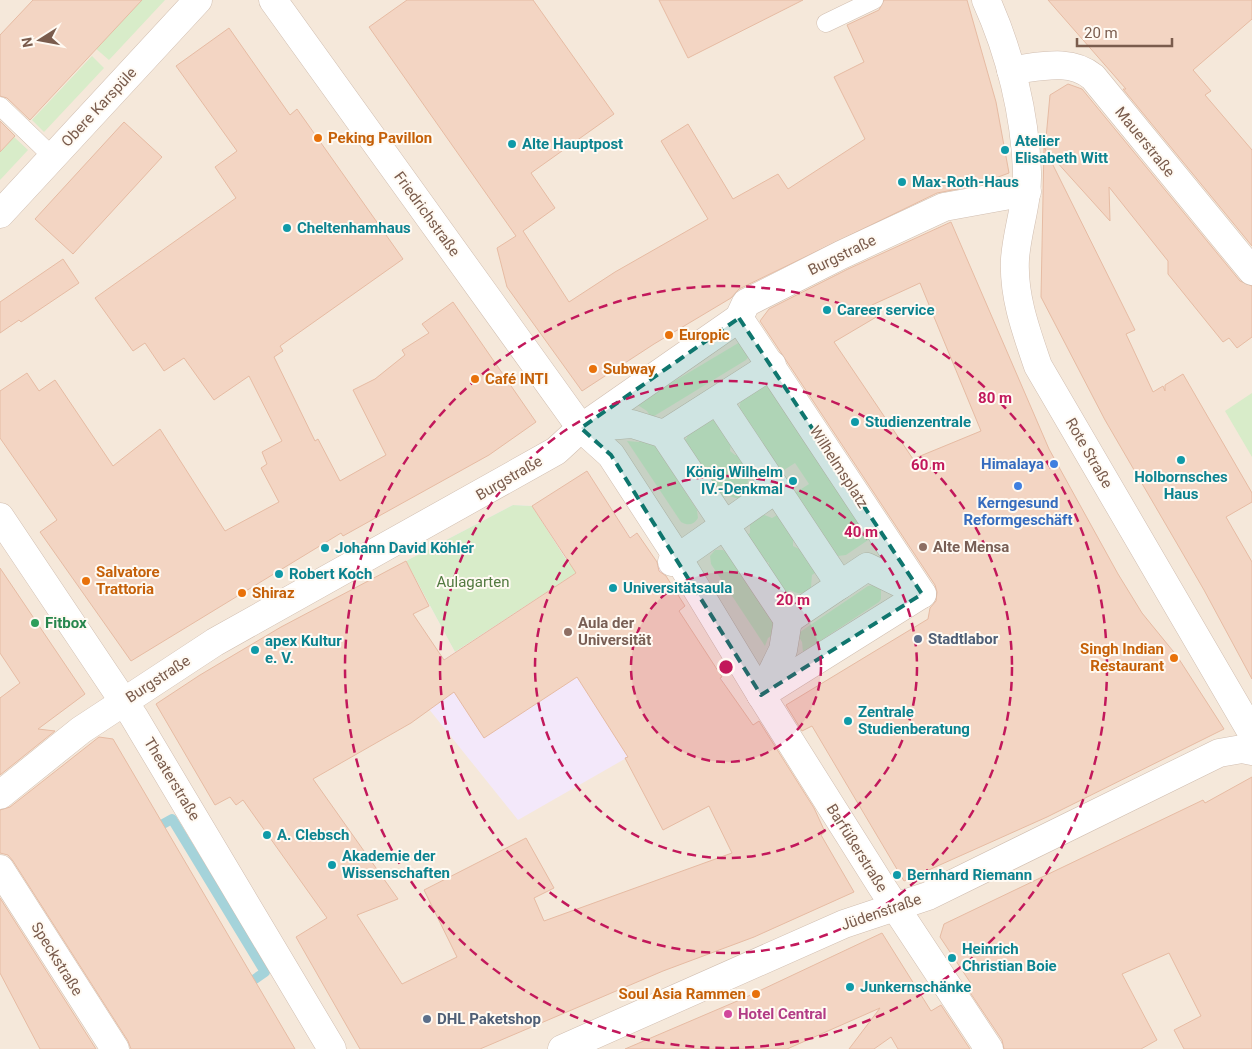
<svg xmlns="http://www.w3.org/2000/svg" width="1252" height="1049" font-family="Roboto,sans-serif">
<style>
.residential{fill:#f5e8da}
.education{fill:#f3e8fa}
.green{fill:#d8ecc9}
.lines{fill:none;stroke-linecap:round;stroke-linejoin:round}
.stream{stroke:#a5d3da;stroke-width:10}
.building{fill:#f3d5c3;stroke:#e6bba3;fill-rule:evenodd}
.lane-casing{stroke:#d1beb0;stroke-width:19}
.street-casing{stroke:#d1beb0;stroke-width:29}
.lane{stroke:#fff;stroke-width:18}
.street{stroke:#fff;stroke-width:28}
.marked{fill:#0f766e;fill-opacity:0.2;stroke:#0f766e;stroke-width:4;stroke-dasharray:10 6;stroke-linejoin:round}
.ring{fill:none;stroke:#c2185b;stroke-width:2.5;stroke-dasharray:9 6}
.food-dot{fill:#e8710a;stroke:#fffaf3;stroke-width:2}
.culture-dot{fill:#0f9aa8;stroke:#fffaf3;stroke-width:2}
.shop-dot{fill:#3f7fe0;stroke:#fffaf3;stroke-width:2}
.education-dot{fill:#8d6e63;stroke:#fffaf3;stroke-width:2}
.leisure-dot{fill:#2e9e5b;stroke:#fffaf3;stroke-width:2}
.service-dot{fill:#5c6f8a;stroke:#fffaf3;stroke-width:2}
.hotel-dot{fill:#d1479c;stroke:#fffaf3;stroke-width:2}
.labels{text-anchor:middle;stroke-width:4;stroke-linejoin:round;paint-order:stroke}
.street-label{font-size:15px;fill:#7a5c4d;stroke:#fffaf3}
.food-label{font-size:15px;font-weight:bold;fill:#c56008;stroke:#fffaf3;text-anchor:start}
.culture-label{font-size:15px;font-weight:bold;fill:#0d838f;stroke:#fffaf3;text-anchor:start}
.shop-label{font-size:15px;font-weight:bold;fill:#366cbe;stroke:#fffaf3;text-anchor:end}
.education-label{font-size:15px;font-weight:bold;fill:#785e54;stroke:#fffaf3;text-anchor:start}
.park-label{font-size:15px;fill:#537a41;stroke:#fffaf3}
.leisure-label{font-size:15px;font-weight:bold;fill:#27864d;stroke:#fffaf3;text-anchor:start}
.service-label{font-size:15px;font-weight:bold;fill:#4e5e75;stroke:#fffaf3;text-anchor:start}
.hotel-label{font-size:15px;font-weight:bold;fill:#b23c85;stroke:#fffaf3;text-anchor:start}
.centre{fill:#c2185b;stroke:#fffaf3;stroke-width:2.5}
.ring-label{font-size:15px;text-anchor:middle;font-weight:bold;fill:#c2185b;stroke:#fffaf3;stroke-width:4;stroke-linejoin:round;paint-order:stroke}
</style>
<rect width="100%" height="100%" fill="#fdf6ec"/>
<rect class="residential" x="0" y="0" width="1252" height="1049"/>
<path class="education" d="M 587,471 L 630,537 L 637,533 L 685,606 L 679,611 L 733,697 L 518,820 L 408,683 L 455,652 L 406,561 L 513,505 L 532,506 Z"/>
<g class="green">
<path d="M 142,0 L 165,0 L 109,60 L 86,40 L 106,38 Z"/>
<path d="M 92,56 L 104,68 L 44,132 L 32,120 Z"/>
<path d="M 14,137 L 28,150 L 0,180 L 0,152 Z"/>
<path d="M 740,342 L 749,356 L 746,360 L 651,418 L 647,411 L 636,404 Z"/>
<path d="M 770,380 L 874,536 L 846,555 L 838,556 L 835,553 L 795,493 L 809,484 L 795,463 L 781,472 L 739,410 L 741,399 Z"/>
<path d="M 1252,393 L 1252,457 L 1225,411 Z"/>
<path d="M 715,419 L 731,442 L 730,451 L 735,455 L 739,455 L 755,476 L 748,480 L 747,494 L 739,499 L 726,495 L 720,500 L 704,477 L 707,473 L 705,467 L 698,464 L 681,442 L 687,438 L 686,433 Z"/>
<path d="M 648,435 L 697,510 L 698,518 C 694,525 688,526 681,522 L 627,441 L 639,442 Z"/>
<path d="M 513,505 L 532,506 L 569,564 L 585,554 L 591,563 L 455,652 L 406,561 Z"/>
<path d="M 762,514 L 772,518 L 779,514 L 793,539 L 793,546 L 801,550 L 818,571 L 812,575 L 811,587 C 805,594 798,595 790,590 L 783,595 L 768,572 L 769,563 L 761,559 L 744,537 L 750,533 L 750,523 Z"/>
<path d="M 715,550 L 723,550 L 727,553 L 779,631 L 768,638 L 765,646 L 711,564 L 710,556 Z"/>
<path d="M 873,585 L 881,590 L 881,599 L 879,602 L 803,652 L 802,642 L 797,634 L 868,586 Z"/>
</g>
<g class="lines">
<path class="stream" d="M 163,824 L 172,819 L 265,972 L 255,979"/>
</g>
<g class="building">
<path d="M 33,0 L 142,0 L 30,120 L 7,98 L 0,96 L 0,35 Z"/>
<path d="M 407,0 L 533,0 L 614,114 L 531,173 L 555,208 L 523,231 L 569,302 L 615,272 L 708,219 L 661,141 L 688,124 L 733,199 L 778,174 L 788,189 L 865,139 L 834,77 L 864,62 L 847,25 L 879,10 L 884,0 L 967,0 L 996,102 L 1009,173 L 974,186 L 937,193 L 739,289 L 731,298 L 654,344 L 582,391 L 507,287 L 497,248 L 516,236 L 369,27 Z"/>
<path d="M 659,0 L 803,0 L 688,58 Z"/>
<path d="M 1048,0 L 1252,0 L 1252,19 L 1193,70 L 1211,91 L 1205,95 L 1252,150 L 1252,246 L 1123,89 L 1126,89 Z"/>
<path d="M 229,28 L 290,115 L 297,109 L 403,259 L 280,346 L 283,351 L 274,357 L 315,441 L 318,439 L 340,481 L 386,455 L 353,390 L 375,379 L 405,355 L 402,350 L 429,333 L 422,324 L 453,302 L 536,422 L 489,455 L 343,536 L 341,533 L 131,661 L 40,532 L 57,520 L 0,438 L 0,391 L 27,373 L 39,391 L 55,380 L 113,466 L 160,429 L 225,531 L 279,502 L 261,468 L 267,464 L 262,452 L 282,441 L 249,376 L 214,400 L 184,358 L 164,371 L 145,343 L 133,351 L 95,298 L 236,198 L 215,167 L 237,151 L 176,66 Z"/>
<path d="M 1068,84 L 1082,89 L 1240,281 L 1252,286 L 1252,337 L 1237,348 L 1229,338 L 1223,342 L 1168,274 L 1168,261 L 1109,187 L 1110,221 L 1045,149 L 1050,95 Z"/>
<path d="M 0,121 L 15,136 L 0,152 Z"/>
<path d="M 124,122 L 162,157 L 73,254 L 35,219 Z"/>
<path d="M 1044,147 L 1135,330 L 1126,334 L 1153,392 L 1163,386 L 1165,391 L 1165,385 L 1183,374 L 1252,493 L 1252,502 L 1226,517 L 1252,562 L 1252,679 L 1204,590 L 1105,420 L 1041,297 Z"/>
<path d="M 951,222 L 1049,449 L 1118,574 L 1142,613 L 1177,656 L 1224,729 L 1047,817 L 904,881 L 812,726 L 802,731 L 786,705 L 928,619 L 930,608 L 936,601 L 937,592 L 935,585 L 760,321 L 769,309 L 848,269 ZM 920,283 L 981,431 L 913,459 L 834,342 L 878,316 L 872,305 Z"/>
<path d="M 63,259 L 79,283 L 21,322 L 19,320 L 0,333 L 0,302 Z"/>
<path d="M 587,471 L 630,538 L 637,533 L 657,562 L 659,571 L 666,576 L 685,606 L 679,611 L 722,677 L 720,678 L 753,725 L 759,721 L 814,808 L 825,832 L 821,835 L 854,892 L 754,937 L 663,971 L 480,1049 L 360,1049 L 296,937 L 327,918 L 243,800 L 236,805 L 230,797 L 215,805 L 156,704 L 200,675 L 281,627 L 406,561 L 429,606 L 413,614 L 444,660 L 576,573 L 532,506 ZM 577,677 L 628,757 L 625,758 L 663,830 L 709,806 L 732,853 L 544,921 L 534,898 L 554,888 L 526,838 L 424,890 L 457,957 L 402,984 L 357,915 L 398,899 L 313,779 L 411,723 L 454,692 L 484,738 Z"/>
<path d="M 0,568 L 85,694 L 38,729 L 55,731 L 0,775 L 0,698 L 20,683 L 0,653 Z"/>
<path d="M 99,737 L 113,739 L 295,1049 L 131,1049 L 128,1041 L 13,861 L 8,855 L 0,853 L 0,810 L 10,807 Z"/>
<path d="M 1252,777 L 1252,1049 L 1184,1049 L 1174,1030 L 1201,1016 L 1169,953 L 1122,974 L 1157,1040 L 1141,1049 L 1004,1049 L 1002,1040 L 967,988 L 972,985 L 940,937 L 944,924 L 1203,800 L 1205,803 Z"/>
<path d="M 0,898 L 96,1049 L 40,1049 L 0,973 Z"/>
<path d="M 882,933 L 931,1011 L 941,1005 L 970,1049 L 898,1049 L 891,1037 L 874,1049 L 849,1049 L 880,1008 L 787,1049 L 625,1049 L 742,999 Z"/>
</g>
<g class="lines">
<g class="lane-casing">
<g id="lane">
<path d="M 826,23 L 874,0"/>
<path d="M 0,106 L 53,157"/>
</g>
</g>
<g class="street-casing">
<g id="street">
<path d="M 273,0 L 581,428 L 611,455 L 678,558 L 761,695 L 882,887 L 989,1049"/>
<path d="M 986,0 C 1010,53 1025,114 1027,172 C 1028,202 1017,230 1015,259 C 1013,296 1026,331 1038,366 L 1252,733"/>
<path d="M 1011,70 C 1040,67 1070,58 1093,77 L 1252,271"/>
<path d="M 0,214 L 198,0"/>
<path d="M 739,318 L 922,594 L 761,695"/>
<path d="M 582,428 L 632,424 L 664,434 L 772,365"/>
<path d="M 664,434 L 788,620 L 840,585 L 718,401"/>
<path d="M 0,517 L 134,717 L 332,1049"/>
<path d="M 672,562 L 776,489"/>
<path d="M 840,585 L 867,567 L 922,594"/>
<path d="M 761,695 L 783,650 L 788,620"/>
<path d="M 0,795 L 81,730 L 215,642 L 556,451 L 581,428 L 739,318 L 746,303 L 841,255 L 944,207 L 1027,192"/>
<path d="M 0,869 L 115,1049"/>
<path d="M 562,1049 L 844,924 L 928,896 L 1219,753 L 1242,749 L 1252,751"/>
</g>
</g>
<use href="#lane" class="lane"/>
<use href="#street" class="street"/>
</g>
<path class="marked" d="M 739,318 L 922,594 L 761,695 L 611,455 L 581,428 Z"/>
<circle cx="726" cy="667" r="95" fill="#c2185b" fill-opacity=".12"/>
<g class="ring">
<circle cx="726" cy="667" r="95"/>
<circle cx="726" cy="667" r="191"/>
<circle cx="726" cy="667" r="286"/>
<circle cx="726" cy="667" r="381"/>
</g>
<g class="food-dot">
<circle cx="318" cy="138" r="5"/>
<circle cx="669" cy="335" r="5"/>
<circle cx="593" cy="369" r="5"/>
<circle cx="475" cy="379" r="5"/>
<circle cx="86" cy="581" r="5"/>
<circle cx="242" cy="593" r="5"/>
<circle cx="1174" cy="658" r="5"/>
<circle cx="756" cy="994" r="5"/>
</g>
<g class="culture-dot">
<circle cx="512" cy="144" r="5"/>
<circle cx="1005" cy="150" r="5"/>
<circle cx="902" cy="182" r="5"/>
<circle cx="287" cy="228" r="5"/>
<circle cx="827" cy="310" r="5"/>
<circle cx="855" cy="422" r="5"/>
<circle cx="1181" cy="460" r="5"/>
<circle cx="793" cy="481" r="5"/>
<circle cx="325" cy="548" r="5"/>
<circle cx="279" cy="574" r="5"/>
<circle cx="613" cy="588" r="5"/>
<circle cx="255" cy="650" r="5"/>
<circle cx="848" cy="721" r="5"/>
<circle cx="267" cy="835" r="5"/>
<circle cx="332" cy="865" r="5"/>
<circle cx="897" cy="875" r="5"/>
<circle cx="952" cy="958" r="5"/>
<circle cx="850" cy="987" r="5"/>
</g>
<g class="shop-dot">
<circle cx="1054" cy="464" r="5"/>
<circle cx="1018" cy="486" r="5"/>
</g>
<g class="education-dot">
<circle cx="923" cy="547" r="5"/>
<circle cx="568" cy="632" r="5"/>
</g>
<circle class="leisure-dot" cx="35" cy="623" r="5"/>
<g class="service-dot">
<circle cx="918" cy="639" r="5"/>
<circle cx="427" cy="1019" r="5"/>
</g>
<circle class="hotel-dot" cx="728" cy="1014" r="5"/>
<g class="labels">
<g class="street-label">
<text transform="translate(99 107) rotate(-47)" y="5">Obere Karspüle</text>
<text transform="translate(1145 142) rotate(51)" y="5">Mauerstraße</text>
<text transform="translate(427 214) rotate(54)" y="5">Friedrichstraße</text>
<text transform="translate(842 255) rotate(-26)" y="5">Burgstraße</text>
<text transform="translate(1089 453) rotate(60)" y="5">Rote Straße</text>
<text transform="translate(839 467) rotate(57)" y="5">Wilhelmsplatz</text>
<text transform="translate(509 478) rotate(-30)" y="5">Burgstraße</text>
<text transform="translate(158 679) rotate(-33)" y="5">Burgstraße</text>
<text transform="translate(172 779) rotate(59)" y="5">Theaterstraße</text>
<text transform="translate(857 848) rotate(58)" y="5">Barfüßerstraße</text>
<text transform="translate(881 912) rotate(-19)" y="5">Jüdenstraße</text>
<text transform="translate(57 959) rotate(58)" y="5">Speckstraße</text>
</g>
<g class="food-label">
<text x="328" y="143">Peking Pavillon</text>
<text x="679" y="340">Europic</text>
<text x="603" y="374">Subway</text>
<text x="485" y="384">Café INTI</text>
<text x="96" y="577">Salvatore<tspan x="96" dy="17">Trattoria</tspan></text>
<text x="252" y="598">Shiraz</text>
<text x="1164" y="654" text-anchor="end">Singh Indian<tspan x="1164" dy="17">Restaurant</tspan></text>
<text x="746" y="999" text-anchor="end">Soul Asia Rammen</text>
</g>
<g class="culture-label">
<text x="1015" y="146">Atelier<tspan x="1015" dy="17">Elisabeth Witt</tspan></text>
<text x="522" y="149">Alte Hauptpost</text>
<text x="912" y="187">Max-Roth-Haus</text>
<text x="297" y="233">Cheltenhamhaus</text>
<text x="837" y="315">Career service</text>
<text x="865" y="427">Studienzentrale</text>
<text x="783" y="477" text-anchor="end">König Wilhelm<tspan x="783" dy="17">IV.-Denkmal</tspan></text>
<text x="1181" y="482" text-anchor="middle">Holbornsches<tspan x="1181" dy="17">Haus</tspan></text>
<text x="335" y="553">Johann David Köhler</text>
<text x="289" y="579">Robert Koch</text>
<text x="623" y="593">Universitätsaula</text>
<text x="265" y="646">apex Kultur<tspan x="265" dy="17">e. V.</tspan></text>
<text x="858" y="717">Zentrale<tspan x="858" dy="17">Studienberatung</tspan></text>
<text x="277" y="840">A. Clebsch</text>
<text x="342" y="861">Akademie der<tspan x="342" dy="17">Wissenschaften</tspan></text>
<text x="907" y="880">Bernhard Riemann</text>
<text x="962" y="954">Heinrich<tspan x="962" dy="17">Christian Boie</tspan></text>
<text x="860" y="992">Junkernschänke</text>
</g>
<g class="shop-label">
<text x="1044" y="469">Himalaya</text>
<text x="1018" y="508" text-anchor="middle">Kerngesund<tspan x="1018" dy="17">Reformgeschäft</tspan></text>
</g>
<g class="education-label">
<text x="933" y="552">Alte Mensa</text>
<text x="578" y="628">Aula der<tspan x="578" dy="17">Universität</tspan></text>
</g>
<g class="park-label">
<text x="473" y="587">Aulagarten</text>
</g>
<g class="leisure-label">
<text x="45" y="628">Fitbox</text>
</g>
<g class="service-label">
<text x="928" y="644">Stadtlabor</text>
<text x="437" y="1024">DHL Paketshop</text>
</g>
<g class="hotel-label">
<text x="738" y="1019">Hotel Central</text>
</g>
</g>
<circle cx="726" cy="667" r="8" class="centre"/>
<g class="ring-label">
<text x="995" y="403">80 m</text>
<text x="928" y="470">60 m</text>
<text x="861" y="537">40 m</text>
<text x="793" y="605">20 m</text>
</g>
<g transform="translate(40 40) rotate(259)" stroke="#fffaf3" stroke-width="4" paint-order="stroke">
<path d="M0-4L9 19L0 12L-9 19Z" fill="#7a5c4d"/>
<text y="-8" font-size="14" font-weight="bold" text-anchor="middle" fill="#7a5c4d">N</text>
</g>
<path d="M1077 38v8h95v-8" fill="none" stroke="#7a5c4d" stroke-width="2.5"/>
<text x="1084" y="38" font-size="15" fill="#7a5c4d" stroke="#fffaf3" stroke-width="4" paint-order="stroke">20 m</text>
</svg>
